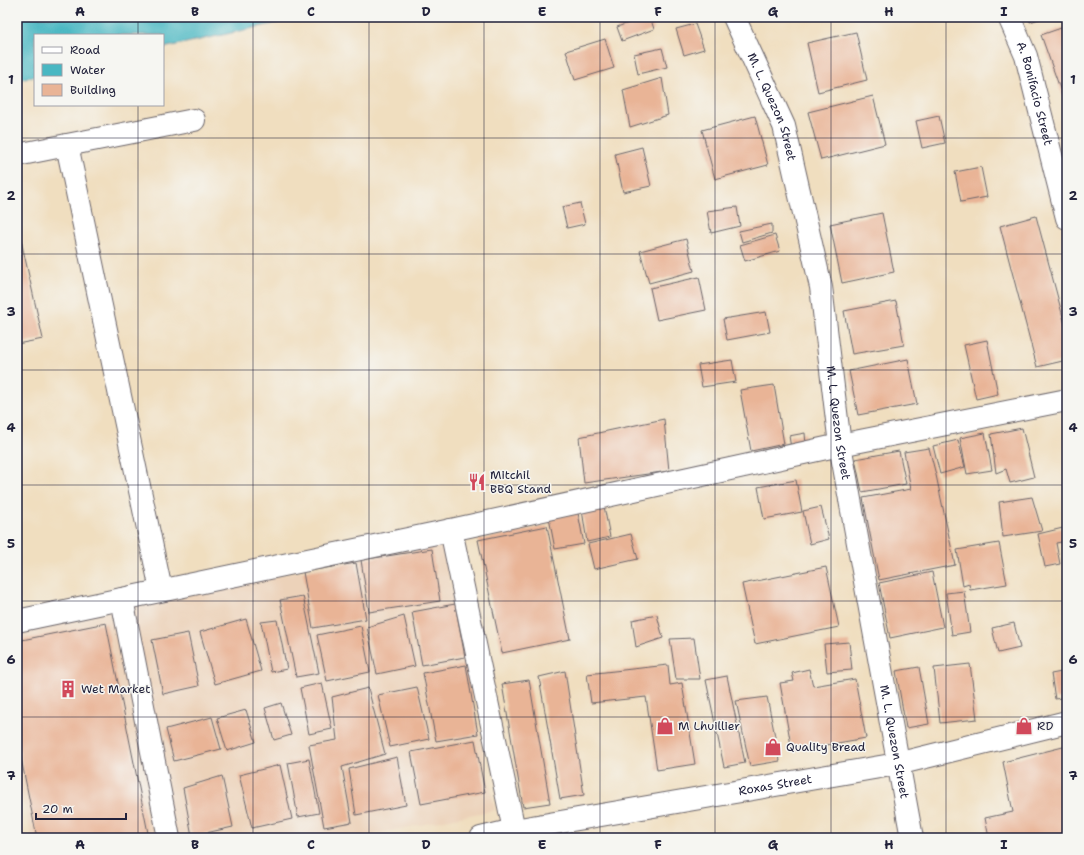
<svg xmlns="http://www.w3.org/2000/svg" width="1084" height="855" font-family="'Shantell Sans',sans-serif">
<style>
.built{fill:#ecd2b9}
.water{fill:#49b7c2;stroke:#366c7e}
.building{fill:#e9b496}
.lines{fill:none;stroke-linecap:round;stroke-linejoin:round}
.minor-casing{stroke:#6a6469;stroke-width:24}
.minor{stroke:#fff;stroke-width:22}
.grid{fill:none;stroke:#22223b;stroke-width:1;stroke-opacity:0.55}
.labels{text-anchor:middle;stroke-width:3;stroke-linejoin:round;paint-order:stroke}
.street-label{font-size:12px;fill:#22223b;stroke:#f6f6f2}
.poi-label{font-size:12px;fill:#22223b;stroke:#f6f6f2;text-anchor:start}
.neatline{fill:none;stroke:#22223b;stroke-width:1.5}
.grid-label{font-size:13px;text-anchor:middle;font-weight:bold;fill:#22223b}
</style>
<rect width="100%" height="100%" fill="#f6f6f2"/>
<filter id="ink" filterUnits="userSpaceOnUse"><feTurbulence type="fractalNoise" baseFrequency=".025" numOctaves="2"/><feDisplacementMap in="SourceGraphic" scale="8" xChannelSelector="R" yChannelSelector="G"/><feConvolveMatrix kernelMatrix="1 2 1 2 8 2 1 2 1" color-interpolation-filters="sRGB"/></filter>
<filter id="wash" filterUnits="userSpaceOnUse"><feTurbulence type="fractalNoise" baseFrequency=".012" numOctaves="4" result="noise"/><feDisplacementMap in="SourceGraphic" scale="16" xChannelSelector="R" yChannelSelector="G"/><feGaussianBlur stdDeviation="0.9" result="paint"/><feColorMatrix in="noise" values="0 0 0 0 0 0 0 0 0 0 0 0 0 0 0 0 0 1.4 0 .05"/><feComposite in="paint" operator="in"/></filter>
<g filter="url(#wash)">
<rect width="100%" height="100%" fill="#f0debf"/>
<path class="built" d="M 442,541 L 495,810 L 355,838 L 32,838 L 17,777 L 17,631 Z"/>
<path class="water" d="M 17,17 L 304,17 L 163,48 L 163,35 L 35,35 L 35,76 L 17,80 Z"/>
<g id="blocks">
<g class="building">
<path d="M 645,17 L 650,17 L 654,29 L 622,41 L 617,27 Z"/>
<path d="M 1029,17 L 1045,17 L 1030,22 Z"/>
<path d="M 695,24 L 704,49 L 684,55 L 676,29 Z"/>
<path d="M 1067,26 L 1067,95 L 1063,97 L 1041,35 Z"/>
<path d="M 856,32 L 867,80 L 818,92 L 807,43 Z"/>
<path d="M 605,39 L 614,68 L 575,80 L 566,51 Z"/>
<path d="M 662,48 L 667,67 L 638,74 L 634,54 Z"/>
<path d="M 662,78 L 668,115 L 630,127 L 623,90 Z"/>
<path d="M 873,96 L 885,144 L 821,160 L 808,112 Z"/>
<path d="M 755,116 L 768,165 L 715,179 L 702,130 Z"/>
<path d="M 939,116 L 945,143 L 922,148 L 916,121 Z"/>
<path d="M 642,147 L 651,186 L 623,192 L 615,154 Z"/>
<path d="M 981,167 L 987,197 L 961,202 L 955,172 Z"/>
<path d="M 580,203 L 585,224 L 567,228 L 562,207 Z"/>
<path d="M 737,207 L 740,226 L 711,233 L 707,211 Z"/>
<path d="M 882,213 L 894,272 L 842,283 L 830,224 Z"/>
<path d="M 1036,216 L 1067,332 L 1067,360 L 1037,367 L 1000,226 Z"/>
<path d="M 17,222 L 43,339 L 17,344 Z"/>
<path d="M 772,224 L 772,233 L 742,242 L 739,231 Z"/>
<path d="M 775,235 L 780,251 L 745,261 L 740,245 Z"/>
<path d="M 686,239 L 694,271 L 649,283 L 640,251 Z"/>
<path d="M 699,277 L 706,310 L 657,320 L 650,288 Z"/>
<path d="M 896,301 L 904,345 L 852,354 L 844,311 Z"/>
<path d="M 766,312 L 770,332 L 727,340 L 723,319 Z"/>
<path d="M 987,340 L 998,394 L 976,399 L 964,345 Z"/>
<path d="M 908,359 L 917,404 L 858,415 L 849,371 Z"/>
<path d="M 732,360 L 736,382 L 702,387 L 698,365 Z"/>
<path d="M 774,385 L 784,444 L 751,451 L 740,390 Z"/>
<path d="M 664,419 L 669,471 L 584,483 L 579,437 Z"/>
<path d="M 1022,428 L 1034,477 L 1010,483 L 1006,469 L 996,473 L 991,434 Z"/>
<path d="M 805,433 L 806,445 L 791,448 L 789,436 Z"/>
<path d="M 985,433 L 992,470 L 967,474 L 960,438 Z"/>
<path d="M 958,440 L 965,467 L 940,474 L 933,446 Z"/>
<path d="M 929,448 L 936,475 L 955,565 L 879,580 L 863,498 L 911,489 L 904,452 Z"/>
<path d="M 899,451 L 906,484 L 862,492 L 855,459 Z"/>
<path d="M 796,480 L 802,512 L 764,519 L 758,487 Z"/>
<path d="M 1032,497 L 1042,531 L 1003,537 L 999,502 Z"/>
<path d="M 604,506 L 610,537 L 587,542 L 582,510 Z"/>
<path d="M 821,507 L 829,539 L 810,544 L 803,511 Z"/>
<path d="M 578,513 L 584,544 L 555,549 L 549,518 Z"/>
<path d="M 547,526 L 570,639 L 502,653 L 478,540 Z"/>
<path d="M 1067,527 L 1067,541 L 1056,543 L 1060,564 L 1045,567 L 1038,534 Z"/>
<path d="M 631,534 L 638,559 L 594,569 L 588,544 Z"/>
<path d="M 999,543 L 1007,584 L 970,590 L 969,584 L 963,586 L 957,550 Z"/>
<path d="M 432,549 L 440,601 L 369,612 L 361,560 Z"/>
<path d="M 356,563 L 366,619 L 313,628 L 303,572 Z"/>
<path d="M 826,567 L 839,627 L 755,644 L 742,584 Z"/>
<path d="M 932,572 L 943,627 L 890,638 L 879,583 Z"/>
<path d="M 964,591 L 970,632 L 952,635 L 946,593 Z"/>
<path d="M 303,596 L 319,673 L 296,677 L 280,600 Z"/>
<path d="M 455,604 L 465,657 L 422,665 L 412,612 Z"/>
<path d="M 657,615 L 663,638 L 636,647 L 632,620 Z"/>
<path d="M 404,616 L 415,666 L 377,674 L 367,627 Z"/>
<path d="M 246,619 L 261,671 L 215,684 L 200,632 Z"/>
<path d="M 277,620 L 287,669 L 271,672 L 261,622 Z"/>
<path d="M 106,623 L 149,838 L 37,838 L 17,738 L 17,641 Z"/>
<path d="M 1014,623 L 1020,648 L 998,653 L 992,628 Z"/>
<path d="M 361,626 L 370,672 L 327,681 L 317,635 Z"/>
<path d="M 188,633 L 199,686 L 163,694 L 152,640 Z"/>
<path d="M 694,638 L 700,679 L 676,679 L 670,639 Z"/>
<path d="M 849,642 L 852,670 L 827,672 L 824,644 Z"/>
<path d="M 970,664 L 977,719 L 940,723 L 934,668 Z"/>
<path d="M 466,665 L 478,734 L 436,741 L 423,673 Z"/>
<path d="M 668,665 L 670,685 L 682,683 L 695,764 L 657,770 L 646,697 L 591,703 L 587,674 Z"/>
<path d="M 919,667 L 929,724 L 906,728 L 896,671 Z"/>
<path d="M 809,669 L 813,686 L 855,679 L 866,738 L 792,751 L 780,683 L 794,681 L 792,673 Z"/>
<path d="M 565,671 L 584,795 L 560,799 L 539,677 Z"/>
<path d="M 1067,671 L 1067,697 L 1055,699 L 1051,674 Z"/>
<path d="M 727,676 L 745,763 L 724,767 L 706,680 Z"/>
<path d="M 529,680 L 550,803 L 523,807 L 502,684 Z"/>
<path d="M 322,683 L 332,729 L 309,734 L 300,688 Z"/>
<path d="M 417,687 L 429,739 L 390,747 L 378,695 Z"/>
<path d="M 368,688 L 385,754 L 342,767 L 352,822 L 324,827 L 309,745 L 337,740 L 332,697 Z"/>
<path d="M 767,697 L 780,761 L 750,766 L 736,701 Z"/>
<path d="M 281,703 L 291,735 L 274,740 L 265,708 Z"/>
<path d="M 246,710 L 256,742 L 227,751 L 217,718 Z"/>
<path d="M 212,717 L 221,749 L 174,761 L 166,729 Z"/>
<path d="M 475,740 L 485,792 L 421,804 L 411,752 Z"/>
<path d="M 1067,746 L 1067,838 L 989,838 L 985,818 L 1013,812 L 1003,762 Z"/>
<path d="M 397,757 L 406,805 L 356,815 L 349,769 Z"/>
<path d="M 309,759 L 319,813 L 298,817 L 288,763 Z"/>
<path d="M 280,765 L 292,819 L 252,828 L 239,775 Z"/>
<path d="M 222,776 L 233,827 L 192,836 L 183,788 Z"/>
</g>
</g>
</g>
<g filter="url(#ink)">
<use href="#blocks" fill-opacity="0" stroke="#6a6469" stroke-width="1"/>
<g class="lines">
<g class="minor-casing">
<g id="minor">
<path id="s1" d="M 734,17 L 784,126 L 821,287 L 840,445 L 912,838"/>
<path id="s2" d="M 1009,17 L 1026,56 L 1067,218"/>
<path d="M 67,145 L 194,120"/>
<path d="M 17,155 L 67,145 L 161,590"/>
<path d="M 451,530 L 514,830"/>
<path d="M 122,599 L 169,838"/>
<path d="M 17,621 L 451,530 L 840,445 L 1067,400"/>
<path id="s3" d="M 481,838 L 514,830 L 897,764 L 1067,722"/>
</g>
</g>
<use href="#minor" class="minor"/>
</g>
</g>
<path class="grid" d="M 138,17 L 138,35M 253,17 L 253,838M 369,17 L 369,838M 484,17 L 484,838M 600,17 L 600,838M 715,17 L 715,838M 831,17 L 831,838M 946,17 L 946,838M 138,105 L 138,838M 17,138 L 1067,138M 17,254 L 1067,254M 17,370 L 1067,370M 17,485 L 1067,485M 17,601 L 1067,601M 17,717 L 1067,717"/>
<defs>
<g id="restaurant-bare" transform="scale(1.38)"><path d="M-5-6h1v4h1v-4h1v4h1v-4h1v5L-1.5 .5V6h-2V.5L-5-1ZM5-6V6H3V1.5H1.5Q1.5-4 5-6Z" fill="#d1495b" stroke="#f6f6f2" stroke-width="2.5" paint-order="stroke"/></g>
<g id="building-bare" transform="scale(1.38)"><path d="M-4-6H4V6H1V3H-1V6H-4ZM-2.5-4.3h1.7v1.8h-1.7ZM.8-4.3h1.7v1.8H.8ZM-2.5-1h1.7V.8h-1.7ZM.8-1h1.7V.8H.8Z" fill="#d1495b" stroke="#f6f6f2" stroke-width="2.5" paint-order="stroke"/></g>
<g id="shop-bare" transform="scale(1.38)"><path d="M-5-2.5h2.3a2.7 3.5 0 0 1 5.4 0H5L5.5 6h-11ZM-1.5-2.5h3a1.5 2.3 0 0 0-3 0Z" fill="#d1495b" stroke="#f6f6f2" stroke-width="2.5" paint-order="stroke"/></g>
</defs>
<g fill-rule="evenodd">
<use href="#restaurant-bare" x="477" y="482"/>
<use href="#building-bare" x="68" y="689"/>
<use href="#shop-bare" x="665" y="726"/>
<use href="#shop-bare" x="1024" y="726"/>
<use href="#shop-bare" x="773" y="747"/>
</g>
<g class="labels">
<g class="street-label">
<text dy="4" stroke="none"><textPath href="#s2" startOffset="81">A. Bonifacio Street</textPath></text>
<text dy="4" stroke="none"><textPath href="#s1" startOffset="98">M. L. Quezon Street</textPath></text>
<text dy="4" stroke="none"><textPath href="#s1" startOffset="422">M. L. Quezon Street</textPath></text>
<text dy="4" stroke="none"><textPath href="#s1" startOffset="746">M. L. Quezon Street</textPath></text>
<text dy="4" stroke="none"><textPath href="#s3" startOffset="299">Roxas Street</textPath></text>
</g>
<g class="poi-label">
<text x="490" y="479">Mitchil<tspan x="490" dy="14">BBQ Stand</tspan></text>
<text x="81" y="693">Wet Market</text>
<text x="678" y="730">M Lhuillier</text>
<text x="1037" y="730">RD</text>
<text x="786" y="751">Quality Bread</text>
</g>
</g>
<rect width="1084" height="855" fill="none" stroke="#f6f6f2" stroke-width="44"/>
<rect x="34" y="34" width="130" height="72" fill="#f6f6f2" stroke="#a1a1a9"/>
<rect x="42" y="47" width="20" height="6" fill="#ffffff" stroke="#a1a1a9"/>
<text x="70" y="54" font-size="12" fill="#22223b">Road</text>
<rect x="42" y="64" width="20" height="12" fill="#49b7c2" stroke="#a1a1a9"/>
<text x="70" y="74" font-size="12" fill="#22223b">Water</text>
<rect x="42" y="84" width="20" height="12" fill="#e9b496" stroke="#a1a1a9"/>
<text x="70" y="94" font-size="12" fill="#22223b">Building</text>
<path d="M36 813v6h90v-6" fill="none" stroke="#22223b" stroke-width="2"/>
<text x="42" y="813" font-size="12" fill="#22223b" stroke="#f6f6f2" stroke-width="3" paint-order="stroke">20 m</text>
<rect x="22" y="22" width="1040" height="811" class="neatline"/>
<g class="grid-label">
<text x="80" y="16">A</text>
<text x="195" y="16">B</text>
<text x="311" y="16">C</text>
<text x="426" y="16">D</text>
<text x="542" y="16">E</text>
<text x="658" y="16">F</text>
<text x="773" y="16">G</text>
<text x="889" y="16">H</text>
<text x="1004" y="16">I</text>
<text x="11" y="84">1</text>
<text x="1073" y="84">1</text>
<text x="11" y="200">2</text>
<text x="1073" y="200">2</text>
<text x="11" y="316">3</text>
<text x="1073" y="316">3</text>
<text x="11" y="432">4</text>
<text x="1073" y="432">4</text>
<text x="11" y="548">5</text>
<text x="1073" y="548">5</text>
<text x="11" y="664">6</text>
<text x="1073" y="664">6</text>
<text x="11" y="780">7</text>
<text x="1073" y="780">7</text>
<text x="80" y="849">A</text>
<text x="195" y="849">B</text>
<text x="311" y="849">C</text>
<text x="426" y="849">D</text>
<text x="542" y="849">E</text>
<text x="658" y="849">F</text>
<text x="773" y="849">G</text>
<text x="889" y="849">H</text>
<text x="1004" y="849">I</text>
</g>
</svg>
